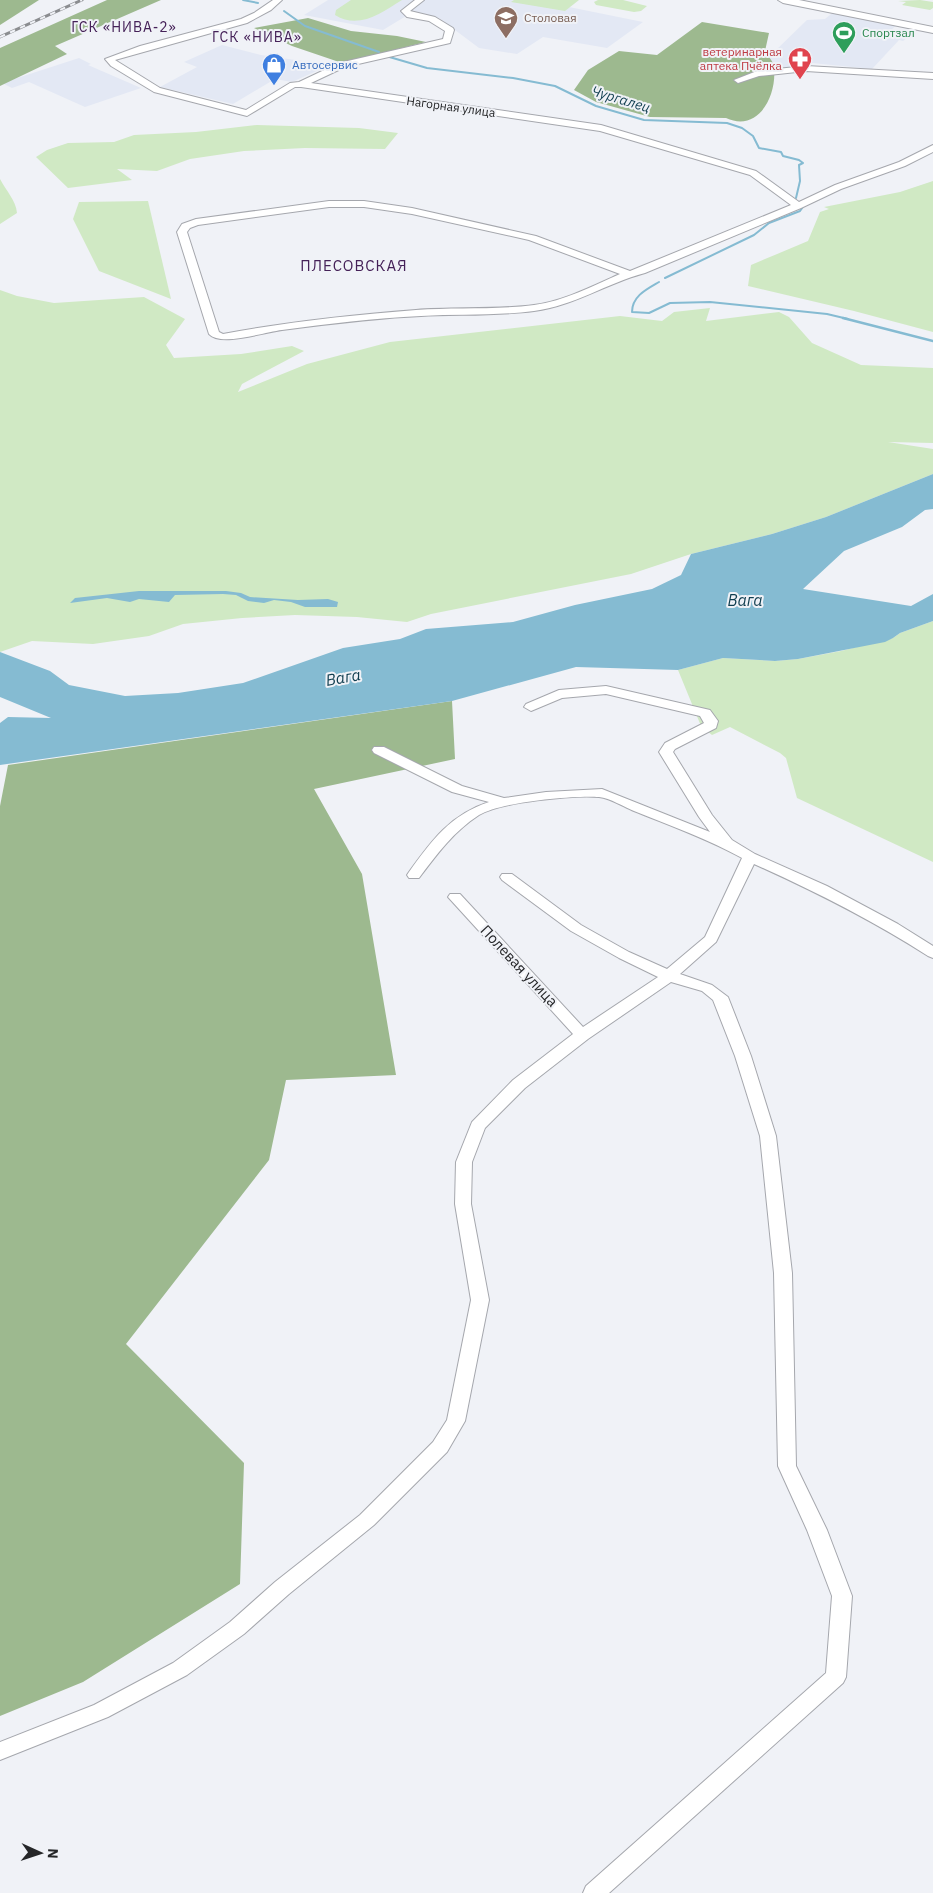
<svg xmlns="http://www.w3.org/2000/svg" width="933" height="1893" font-family="'IBM Plex Sans',sans-serif">
<style>
.built{fill:#e3e8f4}
.green{fill:#d0e9c4}
.forest{fill:#9db98f}
.water{fill:#85bbd2}
.lines{fill:none;stroke-linecap:round;stroke-linejoin:round}
.stream-far1{stroke:#85bbd2;stroke-width:2}
.stream{stroke:#85bbd2;stroke-width:2.5}
.minor-casing{stroke:#a5a7ad;stroke-width:2}
.major-casing{stroke:#a5a7ad;stroke-width:2}
.minor{fill:#fff;fill-rule:evenodd}
.major{fill:#fff;fill-rule:evenodd}
.rail-casing{stroke:#8b8d90;stroke-width:3}
.rail{stroke:#f0f2f7;stroke-width:2;stroke-dasharray:5.5;stroke-linecap:butt}
.labels{text-anchor:middle;stroke-width:4;stroke-linejoin:round;paint-order:stroke}
.far-education-label{font-size:12px;fill:#785e54;stroke:#f0f2f7;text-anchor:start}
.far-leisure-label{font-size:12px;fill:#27864d;stroke:#f0f2f7;text-anchor:start}
.far-health-label{font-size:12px;fill:#be3a42;stroke:#f0f2f7;text-anchor:end}
.far-shop-label{font-size:12px;fill:#366cbe;stroke:#f0f2f7;text-anchor:start}
.far-street-label{font-size:12px;fill:#252628;stroke:#f0f2f7}
.far-neighbourhood-label{font-size:14px;letter-spacing:1px;fill:#452158;stroke:#f0f2f7}
.far-water-label{font-size:14px;font-style:italic;fill:#103e50;stroke:#f0f2f7}
.far-quarter-label{font-size:15px;letter-spacing:1px;fill:#452158;stroke:#f0f2f7}
.street-label{font-size:15px;fill:#252628;stroke:#f0f2f7}
.water-label{font-size:16px;font-style:italic;fill:#103e50;stroke:#f0f2f7}
</style>
<rect width="100%" height="100%" fill="#f0f2f7"/>
<g class="built">
<path d="M 328,0 L 577,0 L 569,7 L 643,22 L 607,48 L 543,37 L 517,54 L 479,48 L 439,18 L 411,13 L 383,30 L 304,15 Z"/>
<path d="M 835,11 L 898,24 L 886,34 L 908,37 L 903,41 L 899,40 L 872,69 L 802,62 L 799,69 L 764,70 L 772,54 L 807,20 L 825,19 Z"/>
<path d="M 222,45 L 261,55 L 330,65 L 292,82 L 275,79 L 233,104 L 160,87 L 197,67 L 184,62 Z"/>
<path d="M 79,58 L 91,64 L 88,65 L 141,88 L 85,107 L 29,82 L 12,88 L 2,83 Z"/>
</g>
<g class="green">
<path d="M 351,0 L 402,0 C 381,13 359,30 335,15 L 336,10 Z"/>
<path d="M 514,0 L 579,0 L 565,11 L 511,2 Z"/>
<path d="M 598,0 L 623,0 L 647,6 L 641,11 L 634,12 L 596,5 L 594,2 Z"/>
<path d="M 920,0 L 933,2 L 933,8 L 930,10 L 902,5 L 906,2 L 898,1 Z"/>
<path d="M 257,125 L 359,128 L 398,133 L 385,149 L 305,148 L 244,151 L 190,159 L 157,171 L 117,169 L 132,180 L 68,188 L 36,157 L 47,150 L 68,143 L 114,142 L 134,135 L 196,132 Z"/>
<path d="M 0,179 C 6,191 16,200 17,213 L 0,224 Z"/>
<path d="M 933,181 L 933,332 L 854,311 L 748,286 L 751,265 L 808,241 L 820,212 L 829,209 L 824,207 L 900,192 Z"/>
<path d="M 148,201 L 171,299 L 99,271 L 73,219 L 79,202 Z"/>
<path d="M 0,290 L 17,296 L 54,303 L 144,297 L 185,319 L 166,345 L 174,358 L 241,354 L 292,346 L 304,351 L 242,384 L 238,392 L 307,364 L 390,342 L 620,316 L 662,321 L 674,312 L 710,308 L 706,321 L 779,312 L 789,317 L 812,343 L 861,365 L 933,368 L 933,443 L 888,442 L 933,449 L 933,474 L 826,517 L 772,534 L 691,554 L 631,574 L 431,614 L 407,622 L 357,617 L 295,615 L 242,618 L 183,624 L 149,636 L 93,644 L 32,641 L 0,652 Z"/>
<path d="M 933,621 L 933,862 L 797,798 L 786,758 L 780,753 L 730,727 L 712,735 L 701,726 L 678,670 L 723,658 L 775,661 L 798,659 L 841,651 L 893,638 L 900,633 Z"/>
</g>
<g class="forest">
<path d="M 0,0 L 39,0 L 0,25 Z"/>
<path d="M 107,0 L 161,0 L 55,46 L 67,54 L 0,86 L 0,48 Z"/>
<path d="M 308,18 L 351,31 L 397,36 L 426,42 L 342,63 L 292,46 L 254,28 Z"/>
<path d="M 702,22 L 769,33 L 765,51 C 768,56 774,62 774,68 C 777,96 758,133 726,118 L 650,117 L 596,102 L 574,90 L 588,70 L 619,51 L 657,55 Z"/>
<path d="M 452,701 L 455,759 L 314,789 L 362,874 L 396,1075 L 286,1080 L 269,1160 L 126,1344 L 244,1463 L 240,1584 L 83,1682 L 0,1716 L 0,806 L 8,765 Z"/>
</g>
<g class="water">
<path d="M 933,474 L 933,509 L 925,510 L 902,527 L 844,551 L 803,589 L 911,606 L 933,594 L 933,621 L 900,633 L 893,638 L 885,642 L 798,659 L 775,661 L 723,658 L 678,670 L 576,667 L 452,701 L 0,765 L 0,723 L 8,717 L 51,718 L 0,697 L 0,652 L 50,671 L 69,685 L 125,696 L 178,693 L 243,683 L 343,648 L 400,639 L 426,629 L 513,622 L 575,605 L 652,589 L 681,575 L 691,554 L 772,534 L 826,517 Z"/>
<path d="M 139,591 L 226,591 L 241,593 L 250,597 L 298,600 L 328,599 L 338,602 L 337,607 L 305,607 L 291,602 L 274,600 L 264,603 L 248,601 L 236,595 L 223,594 L 175,595 L 169,602 L 139,599 L 130,602 L 107,598 L 70,603 L 75,598 Z"/>
</g>
<g class="lines">
<g class="stream-far1">
<path d="M 243,0 L 258,3"/>
<path d="M 284,11 L 305,26 L 379,52"/>
<path d="M 386,56 L 427,68 L 513,78 L 555,86 L 596,106 L 644,120 L 727,123 L 742,128 L 753,136 L 759,148 L 781,152 L 783,156 L 799,160 L 803,163 L 799,165 L 800,181 L 796,198"/>
<path d="M 665,278 L 754,235 L 769,223 L 800,211 L 805,204"/>
<path d="M 659,282 C 647,289 632,296 632,312 L 649,313 L 670,303 L 710,302 L 827,314 L 848,319"/>
</g>
<path class="stream" d="M 843,318 L 933,341"/>
<g class="minor-casing">
<g id="minor">
<path d="M 273,0 L 282,0 L 271,10 L 247,23 L 115,60 L 160,88 L 246,110 L 290,83 L 299,82 L 339,63 L 443,39 L 445,31 L 429,21 L 407,17 L 401,11 L 415,0 L 424,0 L 410,11 L 435,17 L 453,28 L 454,30 L 450,43 L 345,67 L 311,83 L 601,125 L 756,171 L 799,202 L 835,185 L 899,162 L 933,145 L 933,152 L 905,166 L 841,189 L 801,208 L 645,273 C 607,283 574,306 534,311 C 497,316 458,314 421,316 C 374,318 328,324 282,330 C 264,332 221,347 209,334 L 177,232 L 182,224 L 196,219 L 329,201 L 364,201 L 412,208 L 536,236 L 630,271 L 791,205 L 750,175 L 600,131 L 301,87 L 295,87 L 247,116 L 154,92 L 111,66 L 105,59 L 140,46 L 241,19 L 254,13 ZM 329,207 L 364,207 L 412,214 L 529,240 L 620,274 C 593,286 564,301 534,305 C 495,310 455,307 416,310 C 351,315 287,322 223,334 L 219,332 L 187,232 L 190,228 L 198,225 Z"/>
<path d="M 806,66 L 933,73 L 933,79 L 806,71 L 759,76 L 738,83 L 734,80 L 757,71 Z"/>
<path d="M 606,686 L 710,710 L 718,721 L 716,728 L 675,749 L 673,752 L 712,815 L 732,840 L 755,854 L 827,886 L 898,924 L 933,946 L 933,958 L 928,956 C 872,920 814,891 754,864 L 716,942 L 680,974 L 712,985 L 728,997 L 751,1056 L 776,1136 L 792,1273 L 796,1466 L 827,1530 L 852,1596 L 846,1677 L 843,1683 L 609,1893 L 583,1893 L 586,1886 L 826,1673 L 832,1596 L 807,1530 L 778,1466 L 774,1273 L 760,1136 L 735,1056 L 713,1000 L 702,991 L 671,982 L 588,1039 L 525,1088 L 485,1128 L 472,1162 L 471,1204 L 489,1300 L 465,1421 L 447,1452 L 374,1525 L 289,1594 L 244,1634 L 187,1675 L 108,1717 L 0,1760 L 0,1742 L 94,1705 L 173,1663 L 230,1622 L 275,1582 L 360,1515 L 433,1442 L 447,1420 L 471,1300 L 455,1204 L 456,1162 L 472,1122 L 513,1080 L 573,1034 L 448,897 L 450,894 L 460,894 L 583,1027 L 658,977 L 619,958 L 571,931 L 502,880 L 500,877 L 502,874 L 512,874 L 581,925 L 629,952 L 667,969 L 705,937 L 742,858 C 708,839 671,826 634,811 C 624,807 610,798 599,797 C 574,795 500,802 479,815 C 453,832 437,854 419,878 L 409,878 L 407,875 L 409,872 C 432,840 450,815 489,802 L 452,792 L 374,753 L 372,750 L 374,747 L 384,747 L 462,786 L 504,798 L 546,792 L 602,789 L 710,832 L 699,817 L 659,752 L 665,743 L 704,723 L 700,716 L 606,694 L 562,698 L 531,711 L 524,707 L 526,704 L 559,690 Z"/>
</g>
</g>
<g class="major-casing">
<path id="major" d="M 778,0 L 799,0 L 933,27 L 933,33 L 783,3 Z"/>
</g>
<use href="#minor" class="minor"/>
<use href="#major" class="major"/>
<g class="rail-casing">
<path id="rail" d="M 0,37 L 82,0"/>
</g>
<use href="#rail" class="rail"/>
</g>
<defs>
<g id="university-pin" transform="scale(1.25)"><path d="M0 17L-7.5 6A9.5 9.5 0 1 1 7.5 6Z" fill="#8d6e63" stroke="#f0f2f7"/><path d="M0-5L7-2L0 1L-7-2ZM-4 1L0 2.5L4 1V4Q0 6-4 4Z" fill="#fff"/></g>
<g id="stadium-pin" transform="scale(1.25)"><path d="M0 17L-7.5 6A9.5 9.5 0 1 1 7.5 6Z" fill="#2e9e5b" stroke="#f0f2f7"/><path d="M0-5a6.5 5 0 1 0 0 10a6.5 5 0 1 0 0-10ZM-3.5-1.8h7v3.6h-7Z" fill="#fff"/></g>
<g id="pharmacy-pin" transform="scale(1.25)"><path d="M0 17L-7.5 6A9.5 9.5 0 1 1 7.5 6Z" fill="#e0444e" stroke="#f0f2f7"/><path d="M-2-6h4v4h4v4h-4v4h-4v-4h-4v-4h4Z" fill="#fff"/></g>
<g id="shop-pin" transform="scale(1.25)"><path d="M0 17L-7.5 6A9.5 9.5 0 1 1 7.5 6Z" fill="#3f7fe0" stroke="#f0f2f7"/><path d="M-5-2.5h2.3a2.7 3.5 0 0 1 5.4 0H5L5.5 6h-11ZM-1.5-2.5h3a1.5 2.3 0 0 0-3 0Z" fill="#fff"/></g>
</defs>
<g fill-rule="evenodd">
<use href="#university-pin" x="506" y="18"/>
<use href="#stadium-pin" x="844" y="33"/>
<use href="#pharmacy-pin" x="800" y="59"/>
<use href="#shop-pin" x="274" y="65"/>
</g>
<g class="labels">
<g class="far-education-label">
<text x="524" y="22">Столовая</text>
</g>
<g class="far-leisure-label">
<text x="862" y="37">Спортзал</text>
</g>
<g class="far-health-label">
<text x="782" y="56">ветеринарная<tspan x="782" dy="14">аптека Пчёлка</tspan></text>
</g>
<g class="far-shop-label">
<text x="292" y="69">Автосервис</text>
</g>
<g class="far-street-label">
<text transform="translate(451 107) rotate(8)" y="4">Нагорная улица</text>
</g>
<g class="far-neighbourhood-label">
<text x="124" y="32">ГСК «НИВА-2»</text>
<text x="257" y="42">ГСК «НИВА»</text>
</g>
<g class="far-water-label">
<text transform="translate(621 99) rotate(17)" y="5">Чургалец</text>
</g>
<g class="far-quarter-label">
<text x="354" y="271">ПЛЕСОВСКАЯ</text>
</g>
<g class="street-label">
<text transform="translate(519 966) rotate(47)" y="5">Полевая улица</text>
</g>
<g class="water-label">
<text x="745" y="606">Вага</text>
<text transform="translate(343 677) rotate(-10)" y="6">Вага</text>
</g>
</g>
<g transform="translate(40 1853) rotate(93)" stroke="#f0f2f7" stroke-width="4" paint-order="stroke">
<path d="M0-4L9 19L0 12L-9 19Z" fill="#252628"/>
<text y="-8" font-size="14" font-weight="bold" text-anchor="middle" fill="#252628">N</text>
</g>
</svg>
